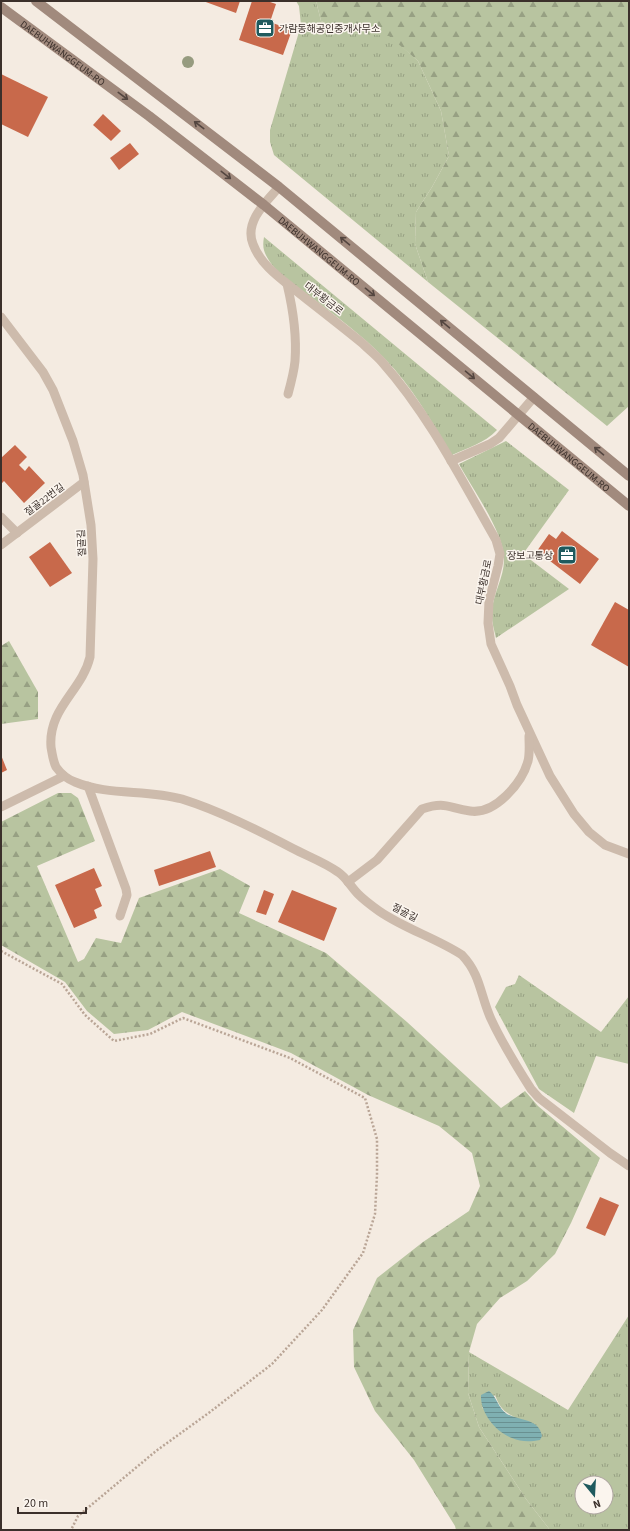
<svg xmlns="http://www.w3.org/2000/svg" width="630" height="1531" font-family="'Source Sans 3','Noto Sans KR',sans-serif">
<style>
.grass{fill:url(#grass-tufts);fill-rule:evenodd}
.forest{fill:url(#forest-firs)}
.water{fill:url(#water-rules)}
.building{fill:#c8694b}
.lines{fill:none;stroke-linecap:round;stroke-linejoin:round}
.path{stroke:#b9a596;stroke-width:2.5;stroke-dasharray:2 2;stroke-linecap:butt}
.service{stroke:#cdbbac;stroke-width:9}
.secondary{stroke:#a18a7d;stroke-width:10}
.tree{fill:#969b7f}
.oneway{stroke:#544640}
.labels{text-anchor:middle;stroke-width:3;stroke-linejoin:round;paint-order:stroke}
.poi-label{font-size:10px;fill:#3b302b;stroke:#fbf5ee;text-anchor:start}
.street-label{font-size:10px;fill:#3b302b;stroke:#fbf5ee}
</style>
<defs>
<pattern id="grass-tufts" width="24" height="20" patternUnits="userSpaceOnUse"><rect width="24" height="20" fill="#b8c4a0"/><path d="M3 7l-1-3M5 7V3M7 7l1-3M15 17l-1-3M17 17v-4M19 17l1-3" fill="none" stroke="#97a083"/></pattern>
<pattern id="forest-firs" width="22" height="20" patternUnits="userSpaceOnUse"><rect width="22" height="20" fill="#b8c4a0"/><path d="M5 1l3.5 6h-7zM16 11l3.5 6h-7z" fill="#97a083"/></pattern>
<pattern id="water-rules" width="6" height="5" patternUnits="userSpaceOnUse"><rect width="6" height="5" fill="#7fb0b2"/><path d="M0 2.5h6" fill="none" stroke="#699091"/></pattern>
</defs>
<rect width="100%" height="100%" fill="#f4ebe1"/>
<g class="grass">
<path d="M 296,1 L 316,1 L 321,21 L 349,33 L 389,35 L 418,61 L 441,111 L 449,156 L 432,187 L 416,212 L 415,244 L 428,282 L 274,155 L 270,142 L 270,130 L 301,25 L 299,6 Z"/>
<path d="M 264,237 L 497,430 C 485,443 467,448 452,455 C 431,421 412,386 384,358 C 362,335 337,317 312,298 C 298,287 280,277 270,262 C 264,253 262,248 264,237 Z"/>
<path d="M 506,441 L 569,490 L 523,554 L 569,589 L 496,638 C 494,629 491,620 492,611 C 493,593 504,578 504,560 C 505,534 472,488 459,464 Z"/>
<path d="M 519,975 L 601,1032 L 629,996 L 629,1064 L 596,1056 L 574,1113 L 539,1089 L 495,1007 L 506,987 L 515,984 Z"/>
<path d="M 629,1315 L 629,1530 L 550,1530 L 526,1499 L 479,1427 L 468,1393 L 469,1352 L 568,1410 ZM 495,1395 C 499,1406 503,1412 515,1417 L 482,1408 ZM 582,1483 L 606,1483 L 606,1507 L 582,1507 Z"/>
</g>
<g class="forest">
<path d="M 316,1 L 629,1 L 629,406 L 607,426 L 428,282 L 415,244 L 416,212 L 432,187 L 449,156 L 441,111 L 418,61 L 389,36 L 349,33 L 321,21 Z"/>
<path d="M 9,641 L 38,692 L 38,719 L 1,724 L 1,646 Z"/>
<path d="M 58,793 L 71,793 L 78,798 L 95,841 L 37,866 L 78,962 L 84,959 L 96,938 L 121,943 L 139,898 L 220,869 L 250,886 L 239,913 L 326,953 L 407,1022 L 501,1108 L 525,1091 L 538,1106 L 600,1158 L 571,1223 L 555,1254 L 527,1281 L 500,1298 L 477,1324 L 469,1352 L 468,1393 L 479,1427 L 526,1499 L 550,1530 L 456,1530 L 455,1526 L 414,1460 L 375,1411 L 354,1367 L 353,1330 L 377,1278 L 423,1242 L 469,1211 L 480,1186 L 472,1153 L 439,1126 L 368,1095 L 291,1053 L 182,1012 L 148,1030 L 114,1034 L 87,1011 L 65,982 L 1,945 L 1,822 Z"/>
</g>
<path class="water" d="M 489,1391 C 497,1397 498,1408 507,1414 C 519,1421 539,1418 542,1436 L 540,1440 C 530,1442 521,1442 512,1438 C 495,1432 480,1412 481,1395 Z"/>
<g class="building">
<path d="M 203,1 L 240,1 L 236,13 Z"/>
<path d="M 252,1 L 267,1 L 276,4 L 270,22 L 292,30 L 283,55 L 239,40 Z"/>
<path d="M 1,74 L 48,97 L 28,137 L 1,124 Z"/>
<path d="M 103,114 L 121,131 L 111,141 L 93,125 Z"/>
<path d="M 130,143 L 139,154 L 119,170 L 110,158 Z"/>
<path d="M 15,445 L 27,457 L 19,465 L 25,471 L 29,466 L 45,483 L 24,503 L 4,481 L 1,484 L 1,458 Z"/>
<path d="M 562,531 L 599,559 L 580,584 L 537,551 L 549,534 L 556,539 Z"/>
<path d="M 50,542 L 72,573 L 50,587 L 29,557 Z"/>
<path d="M 615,602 L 629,610 L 629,667 L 591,645 Z"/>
<path d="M 1,755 L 7,770 L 1,773 Z"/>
<path d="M 210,851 L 216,867 L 159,886 L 154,870 Z"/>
<path d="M 94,868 L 102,886 L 95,889 L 102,906 L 94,910 L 97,918 L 74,928 L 55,885 Z"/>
<path d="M 264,890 L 274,894 L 266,915 L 256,912 Z"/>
<path d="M 292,890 L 337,908 L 324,941 L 278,922 Z"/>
<path d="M 600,1197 L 619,1205 L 605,1236 L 586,1228 Z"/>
</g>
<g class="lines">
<path class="path" d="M 1,951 L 62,984 L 85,1015 L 114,1041 L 150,1034 L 183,1018 L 290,1058 L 365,1098 L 377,1139 L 377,1175 L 375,1214 L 363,1253 L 322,1310 L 272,1364 L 210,1412 L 156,1451 L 78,1516 L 71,1530"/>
<g class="service">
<path d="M 279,187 C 266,202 244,222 253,244 C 260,264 280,278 295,290 C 318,308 340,325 362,343 C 368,349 376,355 382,362 C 429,415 461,479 496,540 L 500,554 L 498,566 L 489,601 L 488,623 L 491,644 L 510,686 L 517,705 L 550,776 L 574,814 L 589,832 L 605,845 L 629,854"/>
<path d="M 287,284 C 293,309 297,334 295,361 C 294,372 291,383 288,394"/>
<path d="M 1,317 L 43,372 L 53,390 L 73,441 L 83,475 L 91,525 L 93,559 L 90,657 C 82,691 48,708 51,747 C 52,753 53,761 56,767 C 61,774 67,779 75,782 C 108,796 147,789 182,799 C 220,811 257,830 292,848 C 307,856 324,862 338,872 C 346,877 351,887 358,894 C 364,900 372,906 379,911 C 405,929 436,938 462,955 C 481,975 480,995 491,1019 C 502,1043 517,1067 531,1089 L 539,1098 L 610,1153 L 629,1166"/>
<path d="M 451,461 L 490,444 L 499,438 L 534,397"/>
<path d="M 1,517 L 17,533"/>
<path d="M 1,545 L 84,482"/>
<path d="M 88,786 L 126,889 L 127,895 L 120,916"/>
<path d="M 1,807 L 64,776"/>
<path d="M 348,882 L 377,860 L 422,809 C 446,801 448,808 470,811 C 495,815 522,783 528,761 C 530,753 529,744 529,736"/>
</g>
<g class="secondary">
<path d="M 36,1 L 279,187 L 629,476"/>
<path id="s1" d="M 1,7 L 149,116 L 264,205 L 629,506"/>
</g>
</g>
<circle class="tree" cx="188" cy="62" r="6"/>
<defs><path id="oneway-shaft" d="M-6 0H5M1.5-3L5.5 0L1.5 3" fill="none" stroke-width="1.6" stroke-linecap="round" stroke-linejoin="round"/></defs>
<g class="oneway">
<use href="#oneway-shaft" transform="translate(123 96) rotate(37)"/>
<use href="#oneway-shaft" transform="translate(199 125) rotate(-143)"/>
<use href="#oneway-shaft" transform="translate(226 175) rotate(38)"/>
<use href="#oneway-shaft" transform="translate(345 241) rotate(-140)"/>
<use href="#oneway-shaft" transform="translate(370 292) rotate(39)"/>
<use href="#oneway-shaft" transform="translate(445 324) rotate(-140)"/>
<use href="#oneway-shaft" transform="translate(470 375) rotate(40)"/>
<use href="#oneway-shaft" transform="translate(599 451) rotate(-140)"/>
</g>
<defs>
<g id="office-square" transform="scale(1)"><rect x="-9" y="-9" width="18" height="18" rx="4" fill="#1f5a5e" stroke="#fbf5ee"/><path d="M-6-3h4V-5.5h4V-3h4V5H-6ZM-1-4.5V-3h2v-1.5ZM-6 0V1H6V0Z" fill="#fff"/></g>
</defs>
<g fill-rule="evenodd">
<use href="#office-square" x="265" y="28"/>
<use href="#office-square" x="567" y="555"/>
</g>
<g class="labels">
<g class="poi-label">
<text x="279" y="32">가람동해공인중개사무소</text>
<text x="553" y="559" text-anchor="end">장보고통상</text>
</g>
<g class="street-label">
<text dy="4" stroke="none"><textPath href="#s1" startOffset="77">DAEBUHWANGGEUM-RO</textPath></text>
<text dy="4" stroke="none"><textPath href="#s1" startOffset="401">DAEBUHWANGGEUM-RO</textPath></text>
<text transform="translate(324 298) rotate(38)" y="4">대부황금로</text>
<text dy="4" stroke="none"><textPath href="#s1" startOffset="725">DAEBUHWANGGEUM-RO</textPath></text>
<text transform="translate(44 499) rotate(-37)" y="4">절골22번길</text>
<text transform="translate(81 543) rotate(-93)" y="4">절골길</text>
<text transform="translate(483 582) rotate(-78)" y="4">대부황금로</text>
<text transform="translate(405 912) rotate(27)" y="4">절골길</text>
</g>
</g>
<rect width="630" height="1531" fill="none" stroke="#3b302b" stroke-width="4"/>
<g transform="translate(594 1495) rotate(162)"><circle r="19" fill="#fbf5ee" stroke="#aea6a0"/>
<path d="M0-3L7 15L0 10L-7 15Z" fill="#1f5a5e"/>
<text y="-6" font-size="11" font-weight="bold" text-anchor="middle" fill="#3b302b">N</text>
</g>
<path d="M18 1507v6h68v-6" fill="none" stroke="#3b302b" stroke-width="2"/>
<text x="24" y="1507" font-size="12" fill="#3b302b" stroke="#fbf5ee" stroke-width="3" paint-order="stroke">20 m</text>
</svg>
